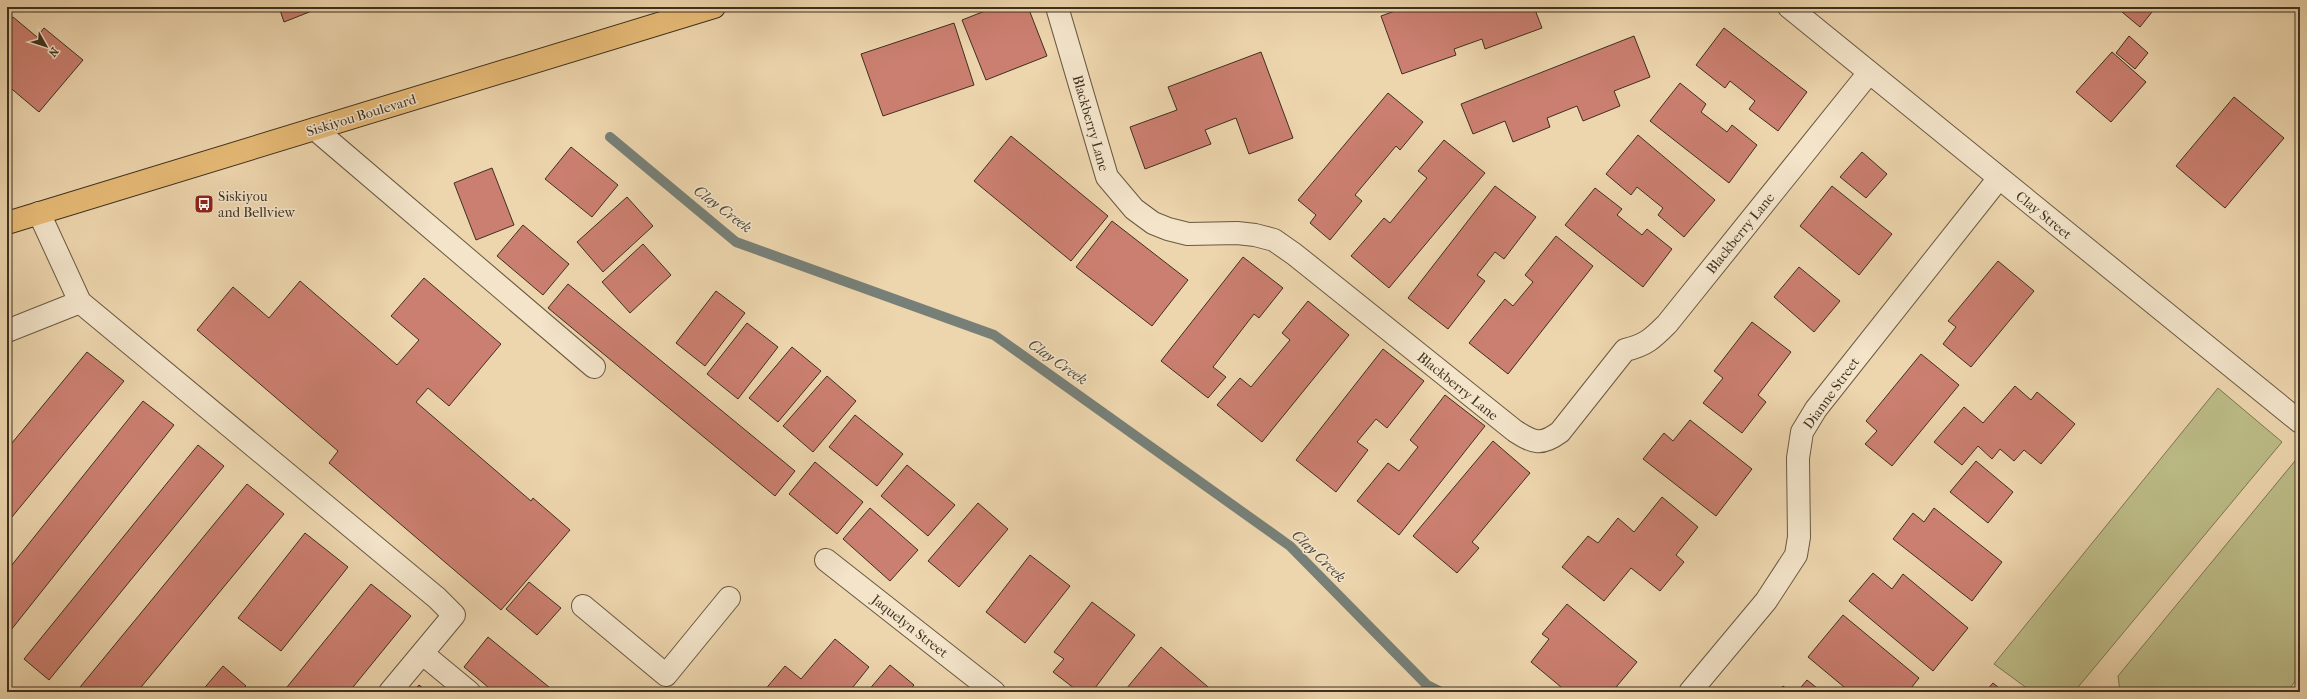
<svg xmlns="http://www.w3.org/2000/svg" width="2307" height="699" font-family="'IM FELL French Canon',serif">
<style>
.green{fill:#bcbc87;stroke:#7d7653}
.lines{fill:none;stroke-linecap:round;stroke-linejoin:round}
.stream{stroke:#778078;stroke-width:10}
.building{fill:#cb7f70;stroke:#3e301f}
.minor-casing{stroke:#6a5942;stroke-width:24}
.major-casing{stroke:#3e301f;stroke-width:24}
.minor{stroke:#f3e4ca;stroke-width:22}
.major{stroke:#e6ba76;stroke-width:22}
.labels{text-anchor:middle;stroke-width:3;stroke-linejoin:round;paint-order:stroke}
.street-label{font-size:14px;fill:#3e301f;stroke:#f3e4ca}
.poi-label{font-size:14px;fill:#3e301f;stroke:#f3e4ca;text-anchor:start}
.water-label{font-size:15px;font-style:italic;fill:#514b3d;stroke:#f3e4ca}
</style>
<rect width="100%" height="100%" fill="#edd5ad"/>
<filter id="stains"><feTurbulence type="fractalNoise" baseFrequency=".005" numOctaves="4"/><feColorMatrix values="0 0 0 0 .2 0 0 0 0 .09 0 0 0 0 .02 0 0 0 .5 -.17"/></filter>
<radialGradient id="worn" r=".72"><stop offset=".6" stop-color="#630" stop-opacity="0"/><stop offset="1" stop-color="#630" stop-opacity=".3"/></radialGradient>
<g class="green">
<path d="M 2218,388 L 2282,442 L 2074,692 L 2032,692 L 1994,664 Z"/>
<path d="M 2299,456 L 2300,675 L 2287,692 L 2120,692 L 2118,676 Z"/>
</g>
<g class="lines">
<path class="stream" d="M 610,137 L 736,242 L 994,335 L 1290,546 L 1427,685 L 1441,692"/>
</g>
<g class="building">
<path d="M 279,7 L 322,7 L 284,22 Z"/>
<path d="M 995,7 L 1028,7 L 1047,56 L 986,80 L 962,20 Z"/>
<path d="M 1406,7 L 1534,7 L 1542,28 L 1485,49 L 1482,39 L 1454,49 L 1456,55 L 1402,74 L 1381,16 Z"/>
<path d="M 2116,7 L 2156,7 L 2140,27 Z"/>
<path d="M 13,17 L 37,37 L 44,28 L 83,60 L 39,112 L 7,85 L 7,74 L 10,70 L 7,67 L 7,24 Z"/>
<path d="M 954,23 L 974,85 L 883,116 L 861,54 Z"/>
<path d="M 1724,28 L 1807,92 L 1778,131 L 1749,109 L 1755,101 L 1730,81 L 1725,88 L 1696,65 Z"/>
<path d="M 1634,36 L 1650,77 L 1614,91 L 1620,106 L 1583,121 L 1577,106 L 1547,118 L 1550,127 L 1513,142 L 1505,121 L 1473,134 L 1461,104 Z"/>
<path d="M 2129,36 L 2148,53 L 2135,69 L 2116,53 Z"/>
<path d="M 1261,52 L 1293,138 L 1249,154 L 1236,118 L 1205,130 L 1211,144 L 1145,169 L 1130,127 L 1177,110 L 1168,87 Z"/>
<path d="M 2112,52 L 2146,82 L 2111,122 L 2076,92 Z"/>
<path d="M 1680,83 L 1706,104 L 1701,112 L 1727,132 L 1732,125 L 1757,145 L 1729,183 L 1650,121 Z"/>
<path d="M 1388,93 L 1423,122 L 1400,150 L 1396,146 L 1355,195 L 1362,201 L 1330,240 L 1310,223 L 1316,215 L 1298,200 Z"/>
<path d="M 2234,97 L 2284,138 L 2225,208 L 2176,166 Z"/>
<path d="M 1638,135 L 1715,200 L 1684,237 L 1658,215 L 1663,208 L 1637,187 L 1631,195 L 1606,174 Z"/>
<path d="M 1011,136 L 1108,216 L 1071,261 L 974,181 Z"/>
<path d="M 1444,140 L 1485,173 L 1389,288 L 1351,256 L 1384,218 L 1390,223 L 1427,178 L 1418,171 Z"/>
<path d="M 571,147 L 618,185 L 592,217 L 545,179 Z"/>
<path d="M 1862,152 L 1887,174 L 1866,198 L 1840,177 Z"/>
<path d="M 492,168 L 514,225 L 476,240 L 454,183 Z"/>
<path d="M 1495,186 L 1536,217 L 1504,259 L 1495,252 L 1477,275 L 1485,281 L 1448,329 L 1408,298 Z"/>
<path d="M 1832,186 L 1892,234 L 1859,275 L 1800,226 Z"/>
<path d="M 1595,188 L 1622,209 L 1617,215 L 1642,235 L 1647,229 L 1672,249 L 1643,287 L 1565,225 Z"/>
<path d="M 627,197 L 653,226 L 603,272 L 577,242 Z"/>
<path d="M 1112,221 L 1188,280 L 1152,326 L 1076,267 Z"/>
<path d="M 523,225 L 569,264 L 543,295 L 497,256 Z"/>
<path d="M 1556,236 L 1593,266 L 1508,374 L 1469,343 L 1505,299 L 1513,306 L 1533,282 L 1525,275 Z"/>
<path d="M 643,244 L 671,275 L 630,313 L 602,282 Z"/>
<path d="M 1243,257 L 1283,288 L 1259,318 L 1254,314 L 1213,367 L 1226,377 L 1208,398 L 1161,361 Z"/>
<path d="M 1998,261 L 2034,291 L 1971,367 L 1943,344 L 1956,327 L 1948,321 Z"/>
<path d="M 1799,267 L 1840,301 L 1814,332 L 1774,297 Z"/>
<path d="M 424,278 L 501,344 L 449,406 L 428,388 L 416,402 L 531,501 L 533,498 L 570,530 L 501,610 L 329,463 L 338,451 L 197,330 L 233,287 L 269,318 L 300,281 L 397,365 L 419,340 L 391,316 Z"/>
<path d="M 568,284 L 795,471 L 775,496 L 548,308 Z"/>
<path d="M 716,291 L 745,313 L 705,366 L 676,343 Z"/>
<path d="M 1308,301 L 1349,335 L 1262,442 L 1217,405 L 1240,378 L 1251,387 L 1290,340 L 1282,333 Z"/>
<path d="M 1752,322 L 1791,352 L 1758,395 L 1766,402 L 1742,433 L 1703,403 L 1723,378 L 1714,371 Z"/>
<path d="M 747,323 L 778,347 L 738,399 L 707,374 Z"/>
<path d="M 792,347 L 821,371 L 778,422 L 749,398 Z"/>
<path d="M 1383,349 L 1424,381 L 1387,428 L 1376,419 L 1357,442 L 1368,450 L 1336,492 L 1296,460 Z"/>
<path d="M 87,352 L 124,381 L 7,523 L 7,449 Z"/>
<path d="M 1921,354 L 1959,385 L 1892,466 L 1865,444 L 1877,431 L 1866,421 Z"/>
<path d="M 827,376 L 856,401 L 813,452 L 783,426 Z"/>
<path d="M 2015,386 L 2031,400 L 2037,392 L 2075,424 L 2041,464 L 2024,450 L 2014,461 L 2000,449 L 1992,459 L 1978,446 L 1962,465 L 1934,442 L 1964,407 L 1983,423 Z"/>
<path d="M 1445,395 L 1485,426 L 1399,535 L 1357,501 L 1388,463 L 1399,471 L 1418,447 L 1410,440 Z"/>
<path d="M 143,401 L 174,425 L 7,635 L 7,571 Z"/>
<path d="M 855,415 L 903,454 L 877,486 L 829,447 Z"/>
<path d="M 1690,420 L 1752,469 L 1716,516 L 1643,459 L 1664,433 L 1673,441 Z"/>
<path d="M 1493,441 L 1530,473 L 1472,542 L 1479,548 L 1457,573 L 1413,536 Z"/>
<path d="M 198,445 L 224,466 L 49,680 L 24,659 Z"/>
<path d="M 1976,461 L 2013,492 L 1988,523 L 1950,492 Z"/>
<path d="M 815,462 L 863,502 L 837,534 L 789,494 Z"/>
<path d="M 907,465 L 955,505 L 928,536 L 881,496 Z"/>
<path d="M 247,484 L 284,514 L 137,692 L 76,692 Z"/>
<path d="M 1662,497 L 1698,527 L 1676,555 L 1684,562 L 1660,591 L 1631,568 L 1604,601 L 1562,567 L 1588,536 L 1598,543 L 1618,518 L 1634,532 Z"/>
<path d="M 978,503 L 1008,529 L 959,587 L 928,561 Z"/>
<path d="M 870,508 L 918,550 L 890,581 L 843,539 Z"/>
<path d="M 1934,508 L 2002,562 L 1972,601 L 1893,539 L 1913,513 L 1924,522 Z"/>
<path d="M 305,533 L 348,567 L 281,651 L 238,618 Z"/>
<path d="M 1030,555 L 1070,586 L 1025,643 L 986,612 Z"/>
<path d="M 1873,573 L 1892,589 L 1903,574 L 1968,628 L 1933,671 L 1849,601 Z"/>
<path d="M 529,582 L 561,608 L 537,635 L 506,609 Z"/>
<path d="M 371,584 L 411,616 L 349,692 L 283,692 Z"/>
<path d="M 1092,602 L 1135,635 L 1092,692 L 1079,692 L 1053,672 L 1064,659 L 1054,652 Z"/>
<path d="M 1567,604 L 1637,662 L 1612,692 L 1567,692 L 1531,662 L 1549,639 L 1542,634 Z"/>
<path d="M 1843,615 L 1919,678 L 1908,692 L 1850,692 L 1808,657 Z"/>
<path d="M 488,637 L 555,692 L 494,692 L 464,667 Z"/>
<path d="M 835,639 L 869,667 L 849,692 L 763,692 L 785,666 L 801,679 Z"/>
<path d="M 1161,647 L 1214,692 L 1131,692 L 1126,689 Z"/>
<path d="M 890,665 L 914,685 L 908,692 L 867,692 Z"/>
<path d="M 223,666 L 246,686 L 241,692 L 201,692 Z"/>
<path d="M 1807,680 L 1822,692 L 1797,692 Z"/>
<path d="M 1993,683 L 2004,692 L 1985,692 Z"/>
<path d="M 419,685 L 428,692 L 413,692 Z"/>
<path d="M 1783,686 L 1791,692 L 1779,692 Z"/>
</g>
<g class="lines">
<g class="minor-casing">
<g id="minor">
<path d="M 1057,7 L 1107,177 L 1134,209 L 1153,223 L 1168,229 L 1188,234 L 1237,233 L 1255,235 L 1274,240 L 1294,254 L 1515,431 C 1534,443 1541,446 1560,432 L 1625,350 C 1646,345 1652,339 1667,324 L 1868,74"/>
<path d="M 1789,7 L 2300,422"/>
<path d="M 315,129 L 594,367"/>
<path d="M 39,213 L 80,302 L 437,598 L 454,615 L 390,692"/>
<path d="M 7,331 L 80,302"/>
<path d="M 826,560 L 994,692"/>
<path d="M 583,606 L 666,675 L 729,598"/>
<path d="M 423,654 L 469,692"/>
<path d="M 1690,692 L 1766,601 L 1796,555 L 1799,537 L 1798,458 L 1802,432 L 1816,409 L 1999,178"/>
</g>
</g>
<g class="major-casing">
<path id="major" d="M 7,223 L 714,7"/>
</g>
<use href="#minor" class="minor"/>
<use href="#major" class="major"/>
</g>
<defs>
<g id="bus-square" transform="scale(1)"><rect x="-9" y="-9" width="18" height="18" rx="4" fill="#8f2418" stroke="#f3e4ca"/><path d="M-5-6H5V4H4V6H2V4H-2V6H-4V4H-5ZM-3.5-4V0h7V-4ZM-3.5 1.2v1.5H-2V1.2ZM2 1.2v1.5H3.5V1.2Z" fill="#fff"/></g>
</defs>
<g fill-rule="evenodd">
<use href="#bus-square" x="204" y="204"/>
</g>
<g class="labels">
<g class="street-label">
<text transform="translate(361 115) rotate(-17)" y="5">Siskiyou Boulevard</text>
<text transform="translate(1091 123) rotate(74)" y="5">Blackberry Lane</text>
<text transform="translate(2044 215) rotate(39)" y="5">Clay Street</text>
<text transform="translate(1740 233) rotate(-51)" y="5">Blackberry Lane</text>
<text transform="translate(1458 386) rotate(39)" y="5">Blackberry Lane</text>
<text transform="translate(1831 393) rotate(-54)" y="5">Dianne Street</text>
<text transform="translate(910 626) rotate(38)" y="5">Jaquelyn Street</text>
</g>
<g class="poi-label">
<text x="218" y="201">Siskiyou<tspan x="218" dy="16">and Bellview</tspan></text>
</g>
<g class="water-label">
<text transform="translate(723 209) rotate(37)" y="5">Clay Creek</text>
<text transform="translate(1058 362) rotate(35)" y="5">Clay Creek</text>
<text transform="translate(1319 556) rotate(44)" y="5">Clay Creek</text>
</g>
</g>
<rect width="2307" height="699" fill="none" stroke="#edd5ad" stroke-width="24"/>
<rect x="8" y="8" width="2291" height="683" fill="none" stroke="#3e301f" stroke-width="2"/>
<rect x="12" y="12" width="2283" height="675" fill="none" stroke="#3e301f"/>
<g transform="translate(46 46) rotate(129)" stroke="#f3e4ca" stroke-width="3" paint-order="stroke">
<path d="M0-3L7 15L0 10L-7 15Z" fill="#3e301f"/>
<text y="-6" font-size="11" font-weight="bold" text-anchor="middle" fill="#3e301f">N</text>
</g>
<rect width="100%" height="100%" filter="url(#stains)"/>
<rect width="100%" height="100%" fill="url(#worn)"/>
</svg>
